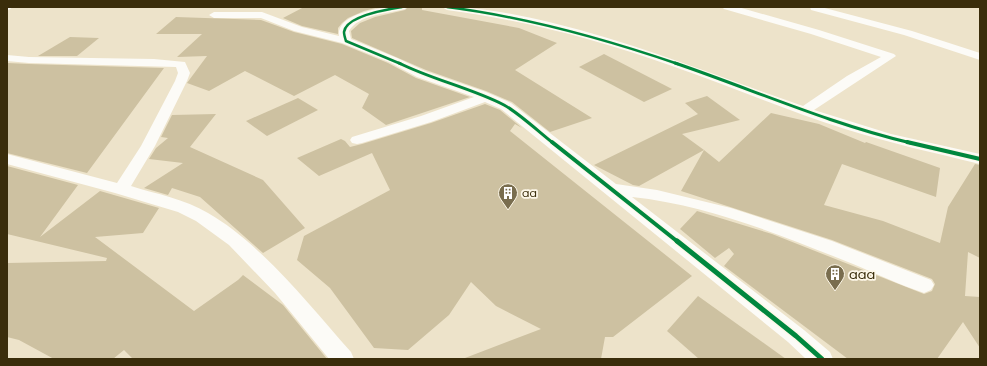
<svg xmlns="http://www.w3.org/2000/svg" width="987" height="366" font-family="Poppins,sans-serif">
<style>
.building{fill:#cdc1a1}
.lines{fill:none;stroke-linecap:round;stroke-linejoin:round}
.street{fill:#fcfbf7;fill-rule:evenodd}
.cycleway-far3-casing{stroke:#fef8e9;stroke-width:4}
.cycleway-far2-casing{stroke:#fef8e9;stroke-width:5}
.cycleway-far1-casing{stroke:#fef8e9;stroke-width:6}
.cycleway-casing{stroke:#fef8e9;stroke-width:8}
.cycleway-far3{stroke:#00873e;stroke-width:2.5}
.cycleway-far2{stroke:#00873e;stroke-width:3}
.cycleway-far1{stroke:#00873e;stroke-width:4}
.cycleway{stroke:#00873e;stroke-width:5}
.labels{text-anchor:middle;stroke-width:3.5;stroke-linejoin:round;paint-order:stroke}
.poi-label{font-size:11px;fill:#3a2d0b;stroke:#fef8e9;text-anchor:start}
.near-poi-label{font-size:13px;fill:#3a2d0b;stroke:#fef8e9;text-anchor:start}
</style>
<rect width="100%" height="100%" fill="#ede3ca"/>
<g class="building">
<path d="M 304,7 L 379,7 L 364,11 L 348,18 L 342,23 L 338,28 L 338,34 L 302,26 L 283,18 Z"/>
<path d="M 408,7 L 422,7 L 422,10 L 519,28 L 557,43 L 515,70 L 592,118 L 550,132 L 512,102 L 486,91 L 426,70 L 352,38 L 351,31 L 360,23 L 375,17 L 405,10 Z"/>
<path d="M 176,17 L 261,20 L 294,32 L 342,44 L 388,63 L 416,78 L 470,97 L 386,125 L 362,108 L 369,94 L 335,75 L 294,96 L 245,71 L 209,91 L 187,83 L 207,56 L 177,57 L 202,34 L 156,34 Z"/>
<path d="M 70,37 L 99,38 L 77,56 L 38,56 Z"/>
<path d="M 604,54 L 672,89 L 644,102 L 579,67 Z"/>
<path d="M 7,63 L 29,64 L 164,68 L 87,173 L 7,153 Z"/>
<path d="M 707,96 L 740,120 L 682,134 L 704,150 L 639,186 L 633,185 L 594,165 L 698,114 L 685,103 Z"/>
<path d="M 298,98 L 318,110 L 267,136 L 246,121 Z"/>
<path d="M 485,104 L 500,110 L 522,128 L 515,124 L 510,131 L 692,276 L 613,337 L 605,337 L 601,359 L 465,359 L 465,358 L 541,329 L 496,306 L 471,282 L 449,315 L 408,350 L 374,348 L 330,288 L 297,260 L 304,236 L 390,190 L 372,153 L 319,176 L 297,158 L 341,139 L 345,141 L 350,147 L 362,144 L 431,123 Z"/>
<path d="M 771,113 L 819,124 L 865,143 L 866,142 L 940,168 L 936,197 L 842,164 L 824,205 L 883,221 L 940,243 L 948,207 L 975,164 L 980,165 L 980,258 L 968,252 L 965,296 L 980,297 L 980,348 L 963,322 L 937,359 L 848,359 L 724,266 L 734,254 L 729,248 L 715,258 L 680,229 L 697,211 L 772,234 L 924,294 L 932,291 L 935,284 L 932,279 L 832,240 L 681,191 L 704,150 L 719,162 Z"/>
<path d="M 216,114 L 190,147 L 263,180 L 305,228 L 263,253 L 200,197 L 172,188 L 168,195 L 144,188 L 183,163 L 149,159 L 156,148 L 168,138 L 161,137 L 172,115 Z"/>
<path d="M 7,166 L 78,185 L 40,237 L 100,191 L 159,208 L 143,233 L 95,237 L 194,311 L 238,280 L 243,275 L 283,305 L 327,359 L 133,359 L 124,350 L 113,359 L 54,359 L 19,340 L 7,337 L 7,263 L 106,261 L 107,258 L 7,234 Z"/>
<path d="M 698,296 L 786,359 L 699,359 L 667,331 Z"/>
</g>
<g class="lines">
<g class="street">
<path d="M 7,7 L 13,7 L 7,11 Z"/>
<path d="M 386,7 L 407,7 L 405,9 C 389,13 358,15 349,31 L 351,39 L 397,58 L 425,71 L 486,92 L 511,103 L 616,184 L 657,190 L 731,208 L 832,241 L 931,280 L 934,285 L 931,290 L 924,293 C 900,285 877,274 853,264 C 783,236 708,205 632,197 L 804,330 L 830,352 L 833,359 L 806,359 L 788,342 L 501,109 L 485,102 L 431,122 L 362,143 L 357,144 L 352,143 L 350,140 L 352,137 L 421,116 L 474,97 L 417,77 L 389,62 L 342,43 L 294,31 L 261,18 L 214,18 L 209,15 L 214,12 L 262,12 L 302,27 L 339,36 C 336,16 372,10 386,7 Z"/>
<path d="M 442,7 C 481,7 516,14 553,23 C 639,44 719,77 803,106 L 847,76 L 881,57 L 811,34 L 724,9 L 722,7 L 738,7 L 819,30 L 894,54 L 896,56 L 814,110 L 891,134 L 980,154 L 980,164 C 935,153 889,143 845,129 C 787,111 730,86 672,66 C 599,40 524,20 447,10 Z"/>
<path d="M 810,7 L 821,7 L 912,31 L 980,53 L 980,60 L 904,35 L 811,10 Z"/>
<path d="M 7,55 L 29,57 L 154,59 L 185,62 L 190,73 L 187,81 L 155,146 L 131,186 C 156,194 185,199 208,213 C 262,244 310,306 351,352 L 354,359 L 329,359 L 275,293 L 229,245 L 196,221 L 178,212 L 115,193 L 7,164 L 7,154 L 117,183 L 141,146 L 175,81 L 178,73 L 176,67 L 29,63 L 7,61 Z"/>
</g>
<g class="cycleway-far3-casing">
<g id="cycleway-far3">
<path d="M 447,7 C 526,17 602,38 678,64"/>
<path d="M 401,64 L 346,41 C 345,38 344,35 344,32 C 346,16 389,9 402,7"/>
</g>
</g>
<g class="cycleway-far2-casing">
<g id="cycleway-far2">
<path d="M 399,63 C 433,80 471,88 504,105 C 519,113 540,133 553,143"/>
<path d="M 675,63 C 754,90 830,124 911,143"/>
</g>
</g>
<g class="cycleway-far1-casing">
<g id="cycleway-far1">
<path d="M 552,142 L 678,242"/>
<path d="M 907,142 L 980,159"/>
</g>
</g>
<g class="cycleway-casing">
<path id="cycleway" d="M 677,241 L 796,336 L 822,359"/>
</g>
<use href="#cycleway-far3" class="cycleway-far3"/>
<use href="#cycleway-far2" class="cycleway-far2"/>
<use href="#cycleway-far1" class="cycleway-far1"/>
<use href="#cycleway" class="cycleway"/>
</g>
<defs>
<g id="building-pin" transform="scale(1)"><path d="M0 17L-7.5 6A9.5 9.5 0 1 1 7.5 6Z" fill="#796d4e" stroke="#fef8e9"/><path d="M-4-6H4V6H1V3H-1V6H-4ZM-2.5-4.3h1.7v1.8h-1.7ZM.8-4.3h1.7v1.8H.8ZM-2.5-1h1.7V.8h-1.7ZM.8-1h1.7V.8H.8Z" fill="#fff"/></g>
</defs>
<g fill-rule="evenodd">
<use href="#building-pin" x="508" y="193"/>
<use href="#building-pin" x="835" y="274"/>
</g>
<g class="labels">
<g class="poi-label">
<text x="522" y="197">aa</text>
</g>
<g class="near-poi-label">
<text x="849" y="279">aaa</text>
</g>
</g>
<rect width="987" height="366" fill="none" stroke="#3a2d0b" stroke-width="16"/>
</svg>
